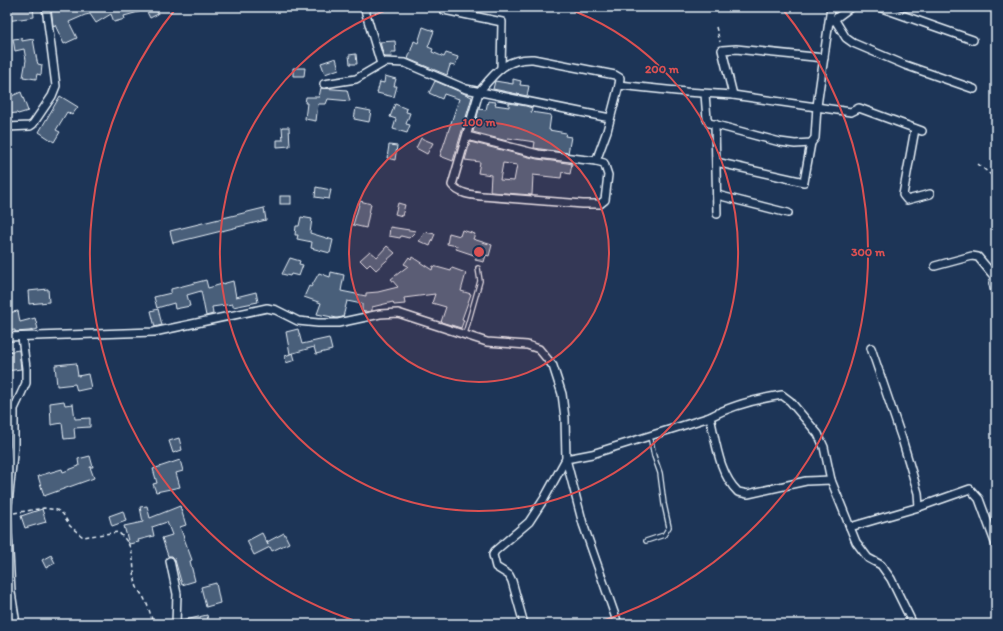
<svg xmlns="http://www.w3.org/2000/svg" width="1003" height="631" font-family="Itim,sans-serif">
<style>
.building{fill:#495e7a;stroke:#e8f1f8;fill-rule:evenodd}
.lines{fill:none;stroke-linecap:round;stroke-linejoin:round}
.lane-casing{stroke:#e8f1f8;stroke-width:6}
.street-casing{stroke:#e8f1f8;stroke-width:10}
.path{stroke:#e8f1f8;stroke-width:1.5;stroke-dasharray:4 3;stroke-linecap:butt}
.lane{stroke:#1d3557;stroke-width:3.5}
.street{stroke:#1d3557;stroke-width:7}
.ring{fill:none;stroke:#da5052;stroke-width:2}
.centre{fill:#da5052;stroke:#1d3557;stroke-width:2}
.ring-label{font-size:12px;text-anchor:middle;font-weight:bold;fill:#da5052;stroke:#1d3557;stroke-width:3;stroke-linejoin:round;paint-order:stroke}
</style>
<rect width="100%" height="100%" fill="#1d3557"/>
<filter id="ink" filterUnits="userSpaceOnUse"><feTurbulence type="fractalNoise" baseFrequency=".025" numOctaves="2"/><feDisplacementMap in="SourceGraphic" scale="8" xChannelSelector="R" yChannelSelector="G"/><feConvolveMatrix kernelMatrix="1 2 1 2 8 2 1 2 1" color-interpolation-filters="sRGB"/></filter>
<g filter="url(#ink)">
<g class="building">
<path d="M 17,7 L 33,7 L 34,17 L 7,21 L 7,10 Z"/>
<path d="M 51,7 L 155,7 L 158,14 L 150,18 L 146,10 L 124,16 L 125,19 L 114,22 L 111,14 L 96,23 L 90,14 L 85,15 L 69,22 L 77,38 L 64,44 L 55,25 L 53,26 Z"/>
<path d="M 423,27 L 434,31 L 428,47 L 433,49 L 432,52 L 444,57 L 446,53 L 458,57 L 455,66 L 450,65 L 447,75 L 408,59 L 414,41 L 418,43 Z"/>
<path d="M 22,38 L 22,41 L 33,39 L 37,61 L 38,64 L 42,65 L 41,75 L 37,74 L 36,79 L 23,77 L 26,60 L 24,49 L 15,51 L 13,39 Z"/>
<path d="M 395,41 L 396,52 L 391,52 L 392,57 L 384,57 L 380,42 Z"/>
<path d="M 356,54 L 357,64 L 350,64 L 349,55 Z"/>
<path d="M 336,58 L 339,69 L 325,74 L 321,63 Z"/>
<path d="M 293,68 L 305,68 L 304,76 L 293,76 Z"/>
<path d="M 385,76 L 396,79 L 394,86 L 397,86 L 394,97 L 377,93 L 380,82 L 384,83 Z"/>
<path d="M 513,79 L 521,81 L 520,85 L 529,86 L 527,96 L 493,89 L 495,81 L 513,84 Z"/>
<path d="M 435,81 L 472,97 L 453,161 L 440,156 L 459,99 L 444,94 L 442,99 L 429,93 Z"/>
<path d="M 321,88 L 347,90 L 350,101 L 328,99 L 326,104 L 318,104 L 316,121 L 305,119 L 307,103 L 305,103 L 306,97 L 319,97 Z"/>
<path d="M 21,92 L 28,111 L 18,114 L 17,113 L 7,114 L 7,98 Z"/>
<path d="M 60,96 L 78,107 L 72,115 L 67,112 L 56,130 L 60,132 L 54,142 L 39,132 Z"/>
<path d="M 488,101 L 496,102 L 495,105 L 509,107 L 509,103 L 526,106 L 532,108 L 531,112 L 551,115 L 549,130 L 566,133 L 565,136 L 571,137 L 568,153 L 534,148 L 535,142 L 508,138 L 507,141 L 473,132 L 479,109 L 486,110 Z"/>
<path d="M 395,104 L 407,109 L 406,112 L 410,113 L 406,124 L 410,125 L 407,133 L 393,129 L 396,119 L 390,117 Z"/>
<path d="M 356,108 L 371,111 L 369,122 L 354,119 Z"/>
<path d="M 282,127 L 289,127 L 290,146 L 277,147 L 277,140 L 283,140 Z"/>
<path d="M 421,138 L 433,143 L 427,154 L 416,148 Z"/>
<path d="M 470,142 L 537,159 L 567,163 L 572,164 L 570,174 L 562,172 L 561,178 L 533,175 L 532,195 L 490,192 L 491,175 L 478,173 L 480,162 L 465,160 ZM 503,163 L 517,165 L 514,181 L 500,180 Z"/>
<path d="M 389,145 L 397,146 L 395,160 L 387,158 Z"/>
<path d="M 316,187 L 331,190 L 329,199 L 315,197 Z"/>
<rect x="280" y="196" width="11" height="8"/>
<path d="M 360,201 L 371,204 L 366,228 L 353,225 Z"/>
<path d="M 398,203 L 405,205 L 402,216 L 395,214 Z"/>
<path d="M 264,208 L 266,220 L 173,243 L 170,231 Z"/>
<path d="M 301,217 L 312,219 L 310,233 L 333,240 L 330,253 L 311,248 L 312,242 L 297,239 L 298,235 L 295,235 L 296,226 L 299,226 Z"/>
<path d="M 390,227 L 416,231 L 409,238 L 401,236 L 400,238 L 389,236 Z"/>
<path d="M 462,230 L 475,234 L 473,239 L 492,245 L 489,256 L 486,255 L 484,262 L 475,260 L 477,256 L 456,249 L 457,246 L 447,244 L 449,233 L 460,236 Z"/>
<path d="M 425,232 L 435,234 L 430,246 L 419,241 Z"/>
<path d="M 387,246 L 395,253 L 376,270 L 370,264 L 367,267 L 360,260 L 370,251 L 377,257 Z"/>
<path d="M 409,257 L 411,259 L 412,257 L 432,270 L 433,266 L 451,271 L 452,268 L 466,273 L 461,291 L 471,294 L 462,319 L 464,320 L 461,328 L 441,322 L 446,307 L 432,303 L 435,294 L 404,298 L 405,304 L 394,305 L 393,302 L 372,307 L 372,311 L 365,312 L 362,311 L 362,304 L 347,301 L 343,317 L 337,318 L 317,314 L 321,303 L 304,297 L 309,286 L 311,287 L 319,273 L 330,277 L 331,272 L 344,275 L 341,291 L 366,296 L 366,293 L 378,292 L 398,287 L 391,279 L 408,266 L 404,264 Z"/>
<path d="M 290,258 L 300,261 L 299,264 L 303,265 L 299,276 L 291,274 L 290,276 L 282,274 Z"/>
<path d="M 206,280 L 208,288 L 233,281 L 236,297 L 256,292 L 258,302 L 233,307 L 233,304 L 212,307 L 213,314 L 206,316 L 201,291 L 187,295 L 190,306 L 175,309 L 174,303 L 157,308 L 154,297 L 171,293 L 171,289 Z"/>
<path d="M 48,289 L 49,302 L 29,304 L 28,291 Z"/>
<path d="M 158,309 L 162,325 L 155,327 L 151,311 Z"/>
<path d="M 18,311 L 20,322 L 35,318 L 38,329 L 29,331 L 15,332 L 15,330 L 7,331 L 7,313 Z"/>
<path d="M 298,329 L 302,344 L 329,338 L 332,350 L 316,354 L 314,347 L 290,354 L 286,332 Z"/>
<path d="M 19,350 L 21,369 L 7,371 L 7,352 Z"/>
<path d="M 293,353 L 295,360 L 286,363 L 285,356 Z"/>
<path d="M 76,363 L 78,376 L 88,374 L 91,388 L 77,391 L 75,384 L 57,386 L 55,365 Z"/>
<path d="M 64,401 L 65,405 L 73,404 L 75,419 L 90,418 L 90,427 L 74,428 L 75,438 L 64,439 L 62,423 L 51,425 L 50,403 Z"/>
<path d="M 179,438 L 182,450 L 173,453 L 169,441 Z"/>
<path d="M 90,456 L 93,467 L 90,467 L 94,478 L 44,496 L 38,476 L 62,469 L 63,472 L 79,466 L 78,459 Z"/>
<path d="M 180,460 L 183,471 L 176,473 L 180,487 L 156,492 L 153,484 L 157,483 L 153,469 Z"/>
<path d="M 147,506 L 150,518 L 180,506 L 186,525 L 180,527 L 192,560 L 190,561 L 195,581 L 182,585 L 175,560 L 172,556 L 168,556 L 162,538 L 172,535 L 167,522 L 152,527 L 154,536 L 138,540 L 139,542 L 129,544 L 124,526 L 143,522 L 140,507 Z"/>
<path d="M 42,509 L 46,522 L 25,528 L 21,516 Z"/>
<path d="M 123,511 L 126,521 L 112,526 L 109,516 Z"/>
<path d="M 262,533 L 268,545 L 267,542 L 284,533 L 289,543 L 272,551 L 270,547 L 254,555 L 247,541 Z"/>
<path d="M 51,555 L 55,563 L 46,568 L 42,560 Z"/>
<path d="M 216,583 L 220,603 L 206,607 L 201,587 Z"/>
<path d="M 207,615 L 209,624 L 181,624 L 181,621 Z"/>
</g>
<g class="lines">
<g class="lane-casing">
<g id="lane">
<path d="M 993,275 L 991,283 L 996,305"/>
<path d="M 465,334 L 480,281 L 478,268"/>
<path d="M 646,541 L 664,535 L 669,527 L 664,504 L 660,473 L 654,456 L 650,436"/>
</g>
</g>
<g class="street-casing">
<g id="street">
<path d="M 364,7 L 381,64"/>
<path d="M 444,7 L 444,10 L 502,22 L 501,68"/>
<path d="M 879,7 L 973,40"/>
<path d="M 835,20 L 846,38 L 853,43 L 905,65 L 974,89"/>
<path d="M 832,21 L 851,7"/>
<path d="M 324,84 L 356,79 L 385,62 L 405,63 L 466,89 L 610,118"/>
<path d="M 705,94 L 707,119 L 709,123 L 780,142 L 795,144 L 811,143 L 815,138 L 817,106 L 831,7"/>
<path d="M 733,95 L 722,50 L 736,49 L 824,58"/>
<path d="M 715,124 L 717,214"/>
<path d="M 7,127 L 30,126 L 33,124 L 52,96 L 56,86 L 46,7"/>
<path d="M 915,129 L 903,195 L 907,200 L 930,194"/>
<path d="M 467,136 L 538,154 L 596,161 L 607,131 L 619,85 L 686,92 L 733,95 L 851,112 L 859,108 L 922,131"/>
<path d="M 596,161 L 604,163 L 608,175 L 605,200 L 600,204 L 583,204 L 482,196 C 472,195 459,194 452,185 L 479,92 C 495,73 505,58 533,59 L 615,75 L 620,78 L 619,85"/>
<path d="M 716,162 L 804,182 L 811,143"/>
<path d="M 717,195 L 788,213"/>
<path d="M 935,266 L 972,256 L 978,257 L 993,275 L 996,275"/>
<path d="M 7,337 L 154,332 L 267,308 L 276,310 L 298,321 L 318,323 L 338,323 L 380,314 L 398,313 L 487,342 L 527,345 L 539,349 L 553,366 L 562,394 L 565,418 L 566,459 L 583,524 L 618,624"/>
<path d="M 871,348 L 902,439 L 918,493 L 919,507"/>
<path d="M 710,417 C 716,442 719,474 738,492 L 748,494 L 806,481 L 831,480"/>
<path d="M 850,527 L 919,507 L 970,489 L 979,499 L 996,545"/>
<path d="M 170,561 L 177,594 L 176,624"/>
<path d="M 16,624 L 11,592 L 7,514 L 14,445 L 14,409 L 26,383 L 26,368 L 22,337"/>
<path d="M 524,624 L 512,581 L 509,575 L 496,567 L 493,555 L 495,551 L 529,522 L 544,499 L 566,459 L 592,454 L 710,417 C 732,405 757,399 782,395 L 790,401 L 818,434 L 824,447 L 831,480 L 856,542 L 868,558 L 881,565 L 891,579 L 913,624"/>
</g>
</g>
<g class="path">
<path d="M 716,27 L 720,42"/>
<path d="M 978,164 L 996,179"/>
<path d="M 14,513 L 44,508 L 57,510 L 63,514 L 70,526 L 83,537 L 118,532 C 138,549 131,564 136,584 C 137,590 143,595 145,600 C 149,608 151,616 153,624"/>
</g>
<use href="#lane" class="lane"/>
<use href="#street" class="street"/>
</g>
</g>
<circle cx="479" cy="252" r="130" fill="#da5052" fill-opacity=".12"/>
<g class="ring">
<circle cx="479" cy="252" r="130"/>
<path d="M563 7A259 259 0 1 1 395 7"/>
<path d="M362 623A389 389 0 0 1 177 7M781 7A389 389 0 0 1 596 623"/>
</g>
<circle cx="479" cy="252" r="6" class="centre"/>
<g class="ring-label">
<text x="662" y="73">200 m</text>
<text x="479" y="126">100 m</text>
<text x="868" y="256">300 m</text>
</g>
<rect width="1003" height="631" fill="none" stroke="#1d3557" stroke-width="24"/>
<rect x="12" y="12" width="979" height="607" fill="none" stroke="#e8f1f8" stroke-width="1.5" filter="url(#ink)"/>
</svg>
